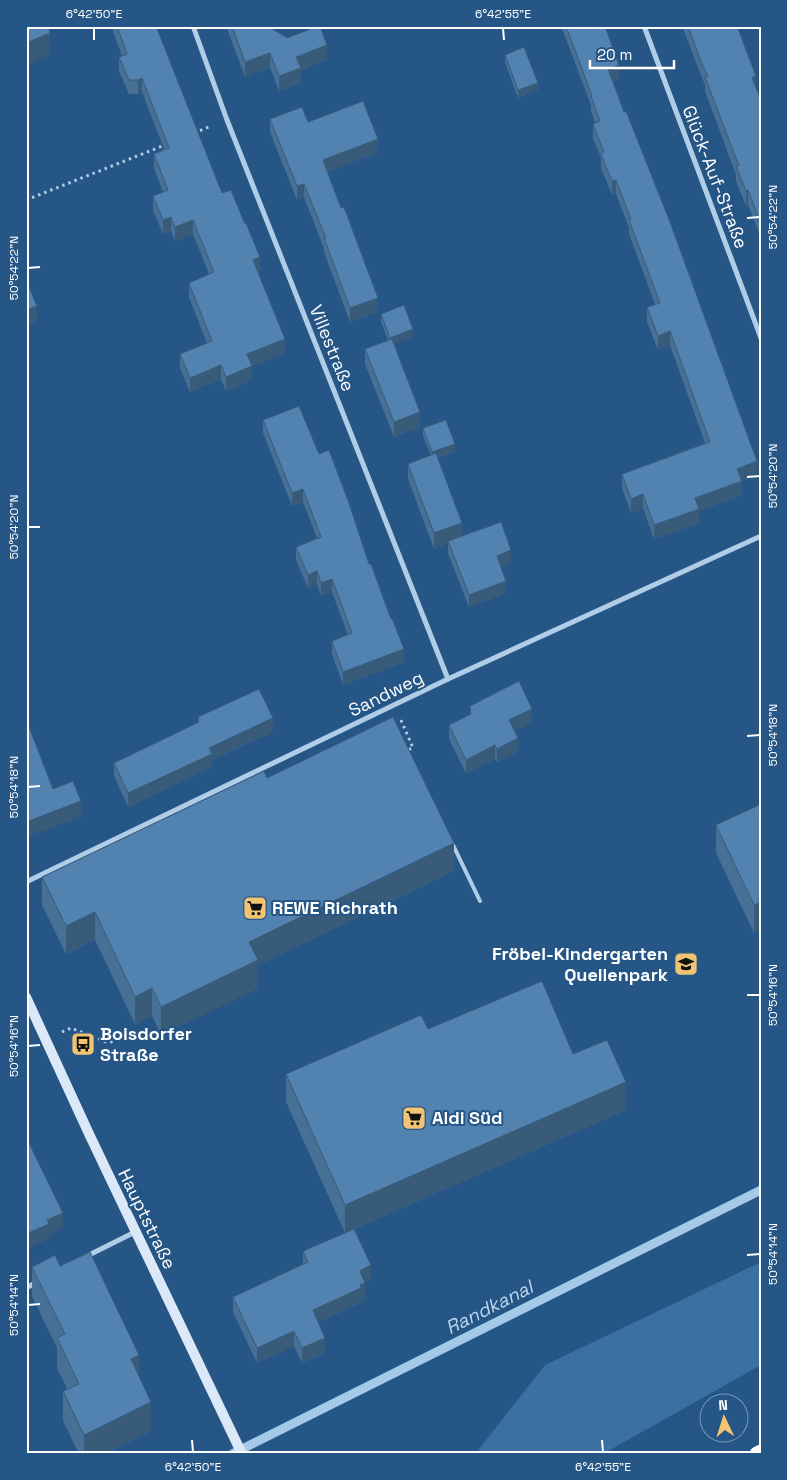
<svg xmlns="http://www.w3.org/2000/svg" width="787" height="1480" font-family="'Space Grotesk',sans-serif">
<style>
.green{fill:#3a70a2}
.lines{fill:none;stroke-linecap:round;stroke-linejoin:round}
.stream{stroke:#a4c9e9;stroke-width:9}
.path{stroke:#b0cde8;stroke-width:3;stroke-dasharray:2.5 4;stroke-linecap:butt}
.service{stroke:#b0cde8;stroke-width:4}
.minor{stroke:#b0cde8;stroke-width:5}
.secondary{stroke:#dae8f7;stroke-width:10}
.motorway{stroke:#fff;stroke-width:15}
.wall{fill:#477096}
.shaded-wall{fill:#395b7a}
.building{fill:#5282af;stroke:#395b7a}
.ticks{fill:none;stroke:#fff;stroke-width:2}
.labels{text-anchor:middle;stroke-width:4;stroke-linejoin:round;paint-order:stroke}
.street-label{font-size:18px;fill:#fff;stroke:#255685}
.poi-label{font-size:18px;font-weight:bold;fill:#fff;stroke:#255685;text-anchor:start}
.water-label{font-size:19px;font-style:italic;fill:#bbd7ef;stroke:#255685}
.neatline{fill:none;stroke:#fff;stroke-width:2}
.ticks-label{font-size:12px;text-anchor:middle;fill:#fff}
</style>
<rect width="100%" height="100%" fill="#255685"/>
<path class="green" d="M 761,1262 L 761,1365 L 603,1454 L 475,1454 L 545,1365 Z"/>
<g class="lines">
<path class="stream" d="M 232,1454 L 761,1190"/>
<g class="path">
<path d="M 194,133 L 211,126"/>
<path d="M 26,200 L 165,145"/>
<path d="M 401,720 L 413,748 L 405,751"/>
<path d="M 62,1032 L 71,1028 L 109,1043 L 118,1039"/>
</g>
<path class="service" d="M 453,845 L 480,901"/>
<g class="minor">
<path d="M 193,26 L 227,120 L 448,679"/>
<path d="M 644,26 L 761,338"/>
<path d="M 26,882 L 448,679 L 761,536"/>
<path d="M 87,1256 L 135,1232"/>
<path d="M 26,1288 L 37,1282"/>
</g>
<path class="secondary" d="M 26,997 L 90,1136 L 242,1454"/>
<path class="motorway" d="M 757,1454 L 761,1452"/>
</g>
<g class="wall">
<path d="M 111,26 L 156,26 L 222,193 L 260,271 L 258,272 L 285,353 L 252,366 L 252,380 L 226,391 L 221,379 L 190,392 L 180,368 L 180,354 L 207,343 L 189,297 L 189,283 L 209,274 L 193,234 L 175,241 L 171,231 L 163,234 L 153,210 L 153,196 L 163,192 L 154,168 L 154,154 L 164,149 L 142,92 L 138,94 L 129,94 L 119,71 L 119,57 L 122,56 Z"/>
<path d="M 226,26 L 270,26 L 271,28 L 327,60 L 301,70 L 301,83 L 279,91 L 270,67 L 245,77 Z"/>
<path d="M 561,26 L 605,26 L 619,79 L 613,81 L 757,475 L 742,481 L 742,495 L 699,511 L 699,523 L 654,539 L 643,508 L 631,513 L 622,488 L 622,474 L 705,443 L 670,345 L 658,350 L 647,322 L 647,307 L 655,304 L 629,234 L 629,228 L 616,194 L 612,195 L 601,168 L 601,158 L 593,138 L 593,124 L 595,123 L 591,111 L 591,105 Z"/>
<path d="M 682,26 L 737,26 L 756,87 L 761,100 L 761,238 L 748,205 L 746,206 L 736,181 L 736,175 L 705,91 L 705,85 L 702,78 Z"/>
<path d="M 505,55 L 538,90 L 518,98 L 505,62 Z"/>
<path d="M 270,119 L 308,122 L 378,152 L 327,172 L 378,312 L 350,322 L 324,252 L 324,249 L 304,197 L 297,200 L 270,132 Z"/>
<path d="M 381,314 L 413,337 L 394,344 L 420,427 L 394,437 L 365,364 L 365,349 L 388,340 L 381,322 Z"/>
<path d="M 263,420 L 319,454 L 369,564 L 404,662 L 343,685 L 332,654 L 332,641 L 348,635 L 332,592 L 321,596 L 317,584 L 308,588 L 296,560 L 296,547 L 317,538 L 303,502 L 292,506 L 263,433 Z"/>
<path d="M 423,428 L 455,452 L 438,458 L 462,536 L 511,562 L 500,566 L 506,593 L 469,607 L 448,553 L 448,543 L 434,549 L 408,479 L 408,464 L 431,455 L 423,436 Z"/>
<path d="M 470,706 L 532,722 L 514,731 L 518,752 L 497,762 L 495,759 L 466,773 L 449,739 L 449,725 L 470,715 Z"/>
<path d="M 198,717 L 273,732 L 212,760 L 212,767 L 128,807 L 114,776 L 114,763 L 198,723 Z"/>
<path d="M 267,778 L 454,871 L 258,965 L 258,988 L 161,1035 L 152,1016 L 135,1024 L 95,940 L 66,954 L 42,905 L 42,877 Z"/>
<path d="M 761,804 L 754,933 L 716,853 L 716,825 Z"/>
<path d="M 428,1029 L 573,1054 L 626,1110 L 345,1233 L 286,1102 L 286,1074 Z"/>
<path d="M 303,1251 L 371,1280 L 365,1283 L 365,1298 L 361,1300 L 361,1303 L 318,1322 L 325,1353 L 302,1363 L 294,1346 L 257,1363 L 233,1312 L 233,1297 L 303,1264 Z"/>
<path d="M 32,1267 L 139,1375 L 151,1431 L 106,1454 L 79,1454 L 63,1421 L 63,1391 L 67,1389 L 57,1368 L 57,1348 L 32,1296 Z"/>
</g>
<g class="shaded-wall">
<path d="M 50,33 L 50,55 L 26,65 L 26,43 Z"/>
<path d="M 327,45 L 327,60 L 301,70 L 301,83 L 279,91 L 279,76 L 296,57 Z"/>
<path d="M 270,53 L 270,67 L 245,77 L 245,62 Z"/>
<path d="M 619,65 L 619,79 L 608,83 L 608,69 Z"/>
<path d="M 756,76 L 756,91 L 752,78 Z"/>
<path d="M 142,78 L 142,92 L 138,94 L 138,80 Z"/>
<path d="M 538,83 L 538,90 L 518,98 L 518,90 Z"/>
<path d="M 378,139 L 378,152 L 323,174 L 323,160 Z"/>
<path d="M 616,180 L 616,194 L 612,195 L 612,181 Z"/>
<path d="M 304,184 L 304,197 L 297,200 L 297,186 Z"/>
<path d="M 748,190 L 748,205 L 746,206 L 746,191 Z"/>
<path d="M 171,217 L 171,231 L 163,234 L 163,220 Z"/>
<path d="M 193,220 L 193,234 L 175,241 L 175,227 Z"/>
<path d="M 260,257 L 260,271 L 253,274 L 253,260 Z"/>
<path d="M 378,298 L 378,312 L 350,322 L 350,308 Z"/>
<path d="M 37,306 L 37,321 L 26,325 L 26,310 Z"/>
<path d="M 413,329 L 413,337 L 390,346 L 390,338 Z"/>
<path d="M 670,331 L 670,345 L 658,350 L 658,336 Z"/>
<path d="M 285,339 L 285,353 L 252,366 L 252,380 L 226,391 L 226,377 L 247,354 Z"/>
<path d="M 221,365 L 221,379 L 190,392 L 190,378 Z"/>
<path d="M 420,412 L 420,427 L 394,437 L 394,422 Z"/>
<path d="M 455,444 L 455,452 L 432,460 L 432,452 Z"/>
<path d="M 757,461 L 757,475 L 742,481 L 742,495 L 699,511 L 699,523 L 654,539 L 654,525 L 737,469 Z"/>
<path d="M 303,489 L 303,502 L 292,506 L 292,493 Z"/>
<path d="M 643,494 L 643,508 L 631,513 L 631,499 Z"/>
<path d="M 462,523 L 462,538 L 448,541 L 448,543 L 434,549 L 434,533 Z"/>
<path d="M 511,550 L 511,562 L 497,568 L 497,556 Z"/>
<path d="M 317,571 L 317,584 L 308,588 L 308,575 Z"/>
<path d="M 332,579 L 332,592 L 321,596 L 321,583 Z"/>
<path d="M 506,581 L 506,593 L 469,607 L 469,595 Z"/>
<path d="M 404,649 L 404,662 L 343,685 L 343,672 Z"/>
<path d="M 532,709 L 532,722 L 509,734 L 509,720 Z"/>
<path d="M 273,718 L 273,732 L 212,760 L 212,767 L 128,807 L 128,793 L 209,748 Z"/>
<path d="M 518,738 L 518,752 L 497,762 L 497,749 Z"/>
<path d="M 495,745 L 495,759 L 466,773 L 466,760 Z"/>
<path d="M 81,801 L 81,817 L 26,837 L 26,822 Z"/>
<path d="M 454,843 L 454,871 L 258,965 L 258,988 L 161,1035 L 161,1007 L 249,942 Z"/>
<path d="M 761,902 L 761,930 L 754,933 L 754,905 Z"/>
<path d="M 95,912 L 95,940 L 66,954 L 66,926 Z"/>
<path d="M 152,988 L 152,1016 L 135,1024 L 135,997 Z"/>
<path d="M 626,1082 L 626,1110 L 345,1233 L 345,1205 Z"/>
<path d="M 63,1213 L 63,1228 L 49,1235 L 49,1239 L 26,1249 L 26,1234 L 47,1220 Z"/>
<path d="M 371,1265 L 371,1280 L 364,1284 L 365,1283 L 365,1298 L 361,1300 L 361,1303 L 313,1325 L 313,1310 L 360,1271 Z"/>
<path d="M 294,1331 L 294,1346 L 257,1363 L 257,1348 Z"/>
<path d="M 325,1338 L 325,1353 L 302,1363 L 302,1348 Z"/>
<path d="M 139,1355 L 139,1384 L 131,1359 Z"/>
<path d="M 151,1402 L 151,1431 L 106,1454 L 84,1454 L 84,1435 Z"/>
</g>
<g class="building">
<path d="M 26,26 L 48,26 L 50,33 L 26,43 Z"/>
<path d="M 117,26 L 156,26 L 222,193 L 231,190 L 245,224 L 246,223 L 260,257 L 253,260 L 285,339 L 247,354 L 252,366 L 226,377 L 221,365 L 190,378 L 180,354 L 212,341 L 189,283 L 214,272 L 193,220 L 175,227 L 171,217 L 163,220 L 153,196 L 168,190 L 154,154 L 169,148 L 142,78 L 138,80 L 129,80 L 119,57 L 127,54 Z"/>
<path d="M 232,26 L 270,26 L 271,28 L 287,38 L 318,26 L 320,26 L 327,45 L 296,57 L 301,68 L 279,76 L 270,53 L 245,62 Z"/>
<path d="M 566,26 L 605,26 L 619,65 L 608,69 L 624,112 L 626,111 L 670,222 L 757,461 L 737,469 L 742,481 L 695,498 L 699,509 L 654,525 L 643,494 L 631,499 L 622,474 L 710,442 L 670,331 L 658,336 L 647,307 L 660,303 L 629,220 L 631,219 L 616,180 L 612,181 L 601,154 L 604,152 L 593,124 L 600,121 L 591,96 L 592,96 Z"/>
<path d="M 688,26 L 737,26 L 756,76 L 752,78 L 761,100 L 761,224 L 748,190 L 746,191 L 736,166 L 739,166 L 705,77 L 708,76 L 702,64 Z"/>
<path d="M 524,47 L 538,83 L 518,90 L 505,55 Z"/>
<path d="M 363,101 L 378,139 L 323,160 L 341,208 L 344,207 L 378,298 L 350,308 L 324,238 L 326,238 L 304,184 L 297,186 L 270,119 L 302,107 L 308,122 Z"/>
<path d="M 26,280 L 37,306 L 26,310 Z"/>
<path d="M 404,305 L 413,329 L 390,338 L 381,314 Z"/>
<path d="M 392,339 L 420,412 L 394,422 L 365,349 Z"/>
<path d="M 299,406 L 319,454 L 329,450 L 349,503 L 369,564 L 371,564 L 391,619 L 392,618 L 404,649 L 343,672 L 332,641 L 352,633 L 332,579 L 321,583 L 317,571 L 308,575 L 296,547 L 321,537 L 303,489 L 292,493 L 263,420 Z"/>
<path d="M 446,420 L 455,444 L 432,452 L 423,428 Z"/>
<path d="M 436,453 L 462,523 L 434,533 L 408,464 Z"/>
<path d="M 501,522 L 511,550 L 497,556 L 506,581 L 469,595 L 448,541 Z"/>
<path d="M 519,681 L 532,709 L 509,720 L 518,738 L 497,749 L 495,745 L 466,760 L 449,725 L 471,714 L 470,706 Z"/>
<path d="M 259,689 L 273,718 L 209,748 L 212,754 L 128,793 L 114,763 L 199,722 L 198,717 Z"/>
<path d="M 393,717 L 454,843 L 249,942 L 258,960 L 161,1007 L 152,988 L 135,997 L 95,912 L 66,926 L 42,877 L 264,771 L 267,778 Z"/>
<path d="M 26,719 L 53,789 L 73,781 L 81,801 L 26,822 Z"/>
<path d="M 761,804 L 761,902 L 754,905 L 716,825 Z"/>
<path d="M 542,981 L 573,1054 L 607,1040 L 626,1082 L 345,1205 L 286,1074 L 421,1015 L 428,1029 Z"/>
<path d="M 26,1137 L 63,1213 L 47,1220 L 49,1224 L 26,1234 Z"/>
<path d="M 354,1229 L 371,1265 L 360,1271 L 365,1283 L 360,1285 L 361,1288 L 313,1310 L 325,1338 L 302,1348 L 294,1331 L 257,1348 L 233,1297 L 308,1262 L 303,1251 Z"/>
<path d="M 90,1252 L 139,1355 L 131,1359 L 151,1402 L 84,1435 L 63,1391 L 79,1384 L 57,1338 L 65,1334 L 32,1267 L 55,1255 L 60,1266 Z"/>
</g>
<path class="ticks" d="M 94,28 L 94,40M 503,28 L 504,40M 747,218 L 760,217M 28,268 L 40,267M 747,477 L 760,476M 28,527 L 40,527M 747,736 L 760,735M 28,787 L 40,786M 747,995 L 760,995M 28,1046 L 40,1045M 747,1255 L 760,1254M 28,1305 L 40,1304M 192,1440 L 193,1452M 602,1440 L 603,1452"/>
<defs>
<g id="supermarket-square" transform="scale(1.25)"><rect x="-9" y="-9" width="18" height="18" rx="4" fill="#f1c474" stroke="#255685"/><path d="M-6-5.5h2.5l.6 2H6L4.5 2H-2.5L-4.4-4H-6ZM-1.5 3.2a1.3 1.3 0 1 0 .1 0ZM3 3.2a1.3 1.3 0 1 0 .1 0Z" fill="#111"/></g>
<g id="school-square" transform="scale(1.25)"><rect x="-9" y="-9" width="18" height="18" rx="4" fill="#f1c474" stroke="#255685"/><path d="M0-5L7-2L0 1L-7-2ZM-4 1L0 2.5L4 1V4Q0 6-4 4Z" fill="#111"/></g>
<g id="bus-square" transform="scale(1.25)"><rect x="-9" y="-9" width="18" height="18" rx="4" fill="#f1c474" stroke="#255685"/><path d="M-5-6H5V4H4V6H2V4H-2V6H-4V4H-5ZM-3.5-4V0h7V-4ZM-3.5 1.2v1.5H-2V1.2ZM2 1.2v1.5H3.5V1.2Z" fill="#111"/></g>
</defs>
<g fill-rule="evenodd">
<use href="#supermarket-square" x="255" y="908"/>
<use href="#school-square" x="686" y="964"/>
<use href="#bus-square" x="83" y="1044"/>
<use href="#supermarket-square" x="414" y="1118"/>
</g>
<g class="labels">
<g class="street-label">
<text transform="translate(715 177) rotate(69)" y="6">Glück-Auf-Straße</text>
<text transform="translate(332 348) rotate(68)" y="6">Villestraße</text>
<text transform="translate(386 694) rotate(-26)" y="6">Sandweg</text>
<text transform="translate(147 1219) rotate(64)" y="6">Hauptstraße</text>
</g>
<g class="poi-label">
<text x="272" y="914">REWE Richrath</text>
<text x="668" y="960" text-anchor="end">Fröbel-Kindergarten<tspan x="668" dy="21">Quellenpark</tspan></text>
<text x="100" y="1040">Boisdorfer<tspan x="100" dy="21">Straße</tspan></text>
<text x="432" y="1124">Aldi Süd</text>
</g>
<g class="water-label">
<text transform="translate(489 1307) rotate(-27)" y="7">Randkanal</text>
</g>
</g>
<rect width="787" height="1480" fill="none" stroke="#255685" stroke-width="55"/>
<g transform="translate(724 1418) rotate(356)"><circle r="24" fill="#255685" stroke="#7c9ab6"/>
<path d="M0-4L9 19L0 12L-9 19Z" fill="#f1c474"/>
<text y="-8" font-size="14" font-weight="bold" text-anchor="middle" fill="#ffffff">N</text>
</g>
<path d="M590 60v8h84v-8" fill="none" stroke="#ffffff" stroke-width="2.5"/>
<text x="597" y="60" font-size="15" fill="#ffffff" stroke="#255685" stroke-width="4" paint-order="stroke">20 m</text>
<rect x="28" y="28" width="732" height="1424" class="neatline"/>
<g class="ticks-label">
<text x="94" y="18">6°42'50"E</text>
<text x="503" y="18">6°42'55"E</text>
<text transform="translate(773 217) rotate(-90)" y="4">50°54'22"N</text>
<text transform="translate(14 268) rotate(-90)" y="4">50°54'22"N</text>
<text transform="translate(773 476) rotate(-90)" y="4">50°54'20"N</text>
<text transform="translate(14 527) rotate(-90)" y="4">50°54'20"N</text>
<text transform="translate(773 735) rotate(-90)" y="4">50°54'18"N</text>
<text transform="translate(14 787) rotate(-90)" y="4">50°54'18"N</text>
<text transform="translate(773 995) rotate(-90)" y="4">50°54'16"N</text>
<text transform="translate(14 1046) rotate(-90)" y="4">50°54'16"N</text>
<text transform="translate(773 1254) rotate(-90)" y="4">50°54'14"N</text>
<text transform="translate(14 1305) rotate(-90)" y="4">50°54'14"N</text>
<text x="193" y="1471">6°42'50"E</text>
<text x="603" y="1471">6°42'55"E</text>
</g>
</svg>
